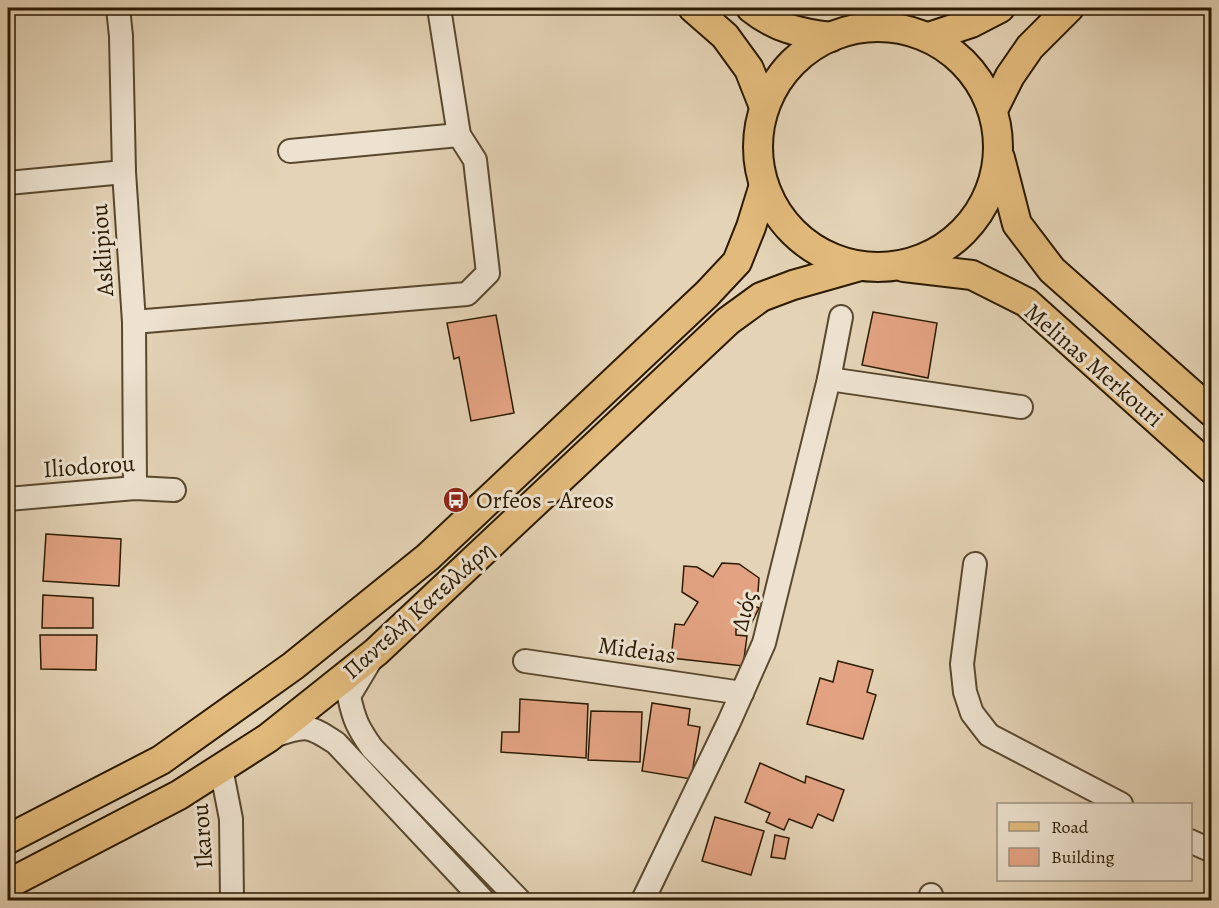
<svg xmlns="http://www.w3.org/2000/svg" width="1219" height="908" font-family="Alegreya,serif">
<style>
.building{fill:#e3a383;stroke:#2b1a01;stroke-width:1.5}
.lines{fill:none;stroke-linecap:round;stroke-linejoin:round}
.minor-casing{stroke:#59482e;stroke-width:26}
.major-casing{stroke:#2b1a01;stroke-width:32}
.minor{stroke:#ede2d0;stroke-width:22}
.major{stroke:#e2ba7b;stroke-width:28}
.labels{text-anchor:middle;stroke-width:6;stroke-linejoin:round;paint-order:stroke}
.street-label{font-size:24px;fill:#2b1a01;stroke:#ede2d0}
.poi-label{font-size:24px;fill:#2b1a01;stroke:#ede2d0;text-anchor:start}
</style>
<rect width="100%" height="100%" fill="#e4d3b6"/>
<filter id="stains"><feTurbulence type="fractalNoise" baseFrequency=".00333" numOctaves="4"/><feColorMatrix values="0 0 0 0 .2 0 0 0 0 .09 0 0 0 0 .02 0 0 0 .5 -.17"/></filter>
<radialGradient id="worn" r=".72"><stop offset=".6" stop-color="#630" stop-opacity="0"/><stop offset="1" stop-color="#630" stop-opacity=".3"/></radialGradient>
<g class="building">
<path d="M 873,312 L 937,323 L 928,378 L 862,365 Z"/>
<path d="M 496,315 L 514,413 L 471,421 L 459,357 L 454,359 L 447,323 Z"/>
<path d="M 46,534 L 121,539 L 119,586 L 43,581 Z"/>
<path d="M 722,563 L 739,564 L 759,578 L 758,592 L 749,604 L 759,608 L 748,630 L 736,629 L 736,635 L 747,636 L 743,666 L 671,658 L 675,624 L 684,625 L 698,602 L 682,592 L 684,566 L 697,567 L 713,577 Z"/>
<path d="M 43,595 L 93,598 L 93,628 L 42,628 Z"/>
<path d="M 40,635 L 97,635 L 96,670 L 41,669 Z"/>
<path d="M 838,661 L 873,670 L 867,692 L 876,695 L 863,739 L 807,724 L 820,678 L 833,682 Z"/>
<path d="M 520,699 L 588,704 L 586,758 L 501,752 L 502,732 L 519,732 Z"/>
<path d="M 652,703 L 690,709 L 688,725 L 700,727 L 691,779 L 642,771 Z"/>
<path d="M 591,711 L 642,712 L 640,762 L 588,760 Z"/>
<path d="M 760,763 L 805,783 L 806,776 L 844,790 L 833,821 L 818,814 L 812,828 L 789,819 L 784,830 L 766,822 L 770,813 L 745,802 Z"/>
<path d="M 715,817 L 764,831 L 751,875 L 702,861 Z"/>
<path d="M 775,835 L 789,838 L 785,859 L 771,857 Z"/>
</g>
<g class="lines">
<g class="minor-casing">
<g id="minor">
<path d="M 118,8 L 121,36 L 124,172 L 134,322 L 135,488"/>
<path d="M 290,151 L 459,135"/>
<path d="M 8,183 L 124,172"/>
<path d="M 134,322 L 467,294 L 488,273 L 475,160 L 459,135 L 439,8"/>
<path d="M 829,379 L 1021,407"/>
<path d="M 8,499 L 135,488 L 174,490"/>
<path d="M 975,564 L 962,664 L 965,692 L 972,713 L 989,735 L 1121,804"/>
<path d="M 370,661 L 349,696 C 354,720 358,728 372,748 L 519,900"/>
<path d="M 525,661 L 742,693"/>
<path d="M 276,735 C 306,725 309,725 336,743 L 483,900"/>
<path d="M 221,768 L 231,819 L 232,900"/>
<path d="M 1190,841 L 1212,851"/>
<path d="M 643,900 L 729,722 L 764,643 L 829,379 L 841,317"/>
<path d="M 931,900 L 931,895"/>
</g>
</g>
<g class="major-casing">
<g id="major">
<path d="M 693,8 L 725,36 L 749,69 L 764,107"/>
<path d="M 751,8 C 776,28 799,33 831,37"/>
<circle cx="878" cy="147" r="120"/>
<path d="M 929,37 L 971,23 L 1000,8"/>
<path d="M 993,110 L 1010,76 L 1030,47 L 1069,8"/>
<path d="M 1000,158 L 1017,224 L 1052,270 L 1212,412"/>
<path d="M 904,267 L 972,275 L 1026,302 L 1212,469"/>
<path d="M 8,839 L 161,760 L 293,666 L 428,557 L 707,294 L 737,262 L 751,227 L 764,185"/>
<path d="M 8,884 L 179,795 L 268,738 L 376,652 L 728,321 L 761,297 L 793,285 L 860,266"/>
</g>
</g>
<use href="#minor" class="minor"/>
<use href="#major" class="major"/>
</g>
<defs>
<g id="bus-disc" transform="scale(1.35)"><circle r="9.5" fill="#8f2418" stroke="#ede2d0"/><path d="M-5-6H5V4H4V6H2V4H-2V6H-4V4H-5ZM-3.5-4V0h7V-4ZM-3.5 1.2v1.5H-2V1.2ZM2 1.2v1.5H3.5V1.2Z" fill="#fff"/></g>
</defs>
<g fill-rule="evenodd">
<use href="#bus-disc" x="456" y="500"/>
</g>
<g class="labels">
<g class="street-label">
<text transform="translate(102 250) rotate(-94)" y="8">Asklipiou</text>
<text transform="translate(1094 365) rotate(41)" y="8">Melinas Merkouri</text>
<text transform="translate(89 466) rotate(-4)" y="8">Iliodorou</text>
<text transform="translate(418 610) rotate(-42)" y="8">Παντελή Κατελλάρη</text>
<text transform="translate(744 611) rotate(-75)" y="8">Διός</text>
<text transform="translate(637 650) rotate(8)" y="8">Mideias</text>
<text transform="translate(202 836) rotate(-94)" y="8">Ikarou</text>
</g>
<g class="poi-label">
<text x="476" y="508">Orfeos - Areos</text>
</g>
</g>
<rect width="1219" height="908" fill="none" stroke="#e4d3b6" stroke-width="30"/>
<rect x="9" y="9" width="1201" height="890" fill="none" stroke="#2b1a01" stroke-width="3"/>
<rect x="15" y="15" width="1189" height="878" fill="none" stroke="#2b1a01" stroke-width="1.5"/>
<rect x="997" y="803" width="195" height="78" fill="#ede2d0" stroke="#9f927d" stroke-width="1.5"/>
<rect x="1009" y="822" width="30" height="9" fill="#e2ba7b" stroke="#9f927d" stroke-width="1.5"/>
<text x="1051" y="833" font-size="18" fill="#2b1a01">Road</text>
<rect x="1009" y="848" width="30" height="18" fill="#e3a383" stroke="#9f927d" stroke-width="1.5"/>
<text x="1051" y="863" font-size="18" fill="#2b1a01">Building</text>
<rect width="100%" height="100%" filter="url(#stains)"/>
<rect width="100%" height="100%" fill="url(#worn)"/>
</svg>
